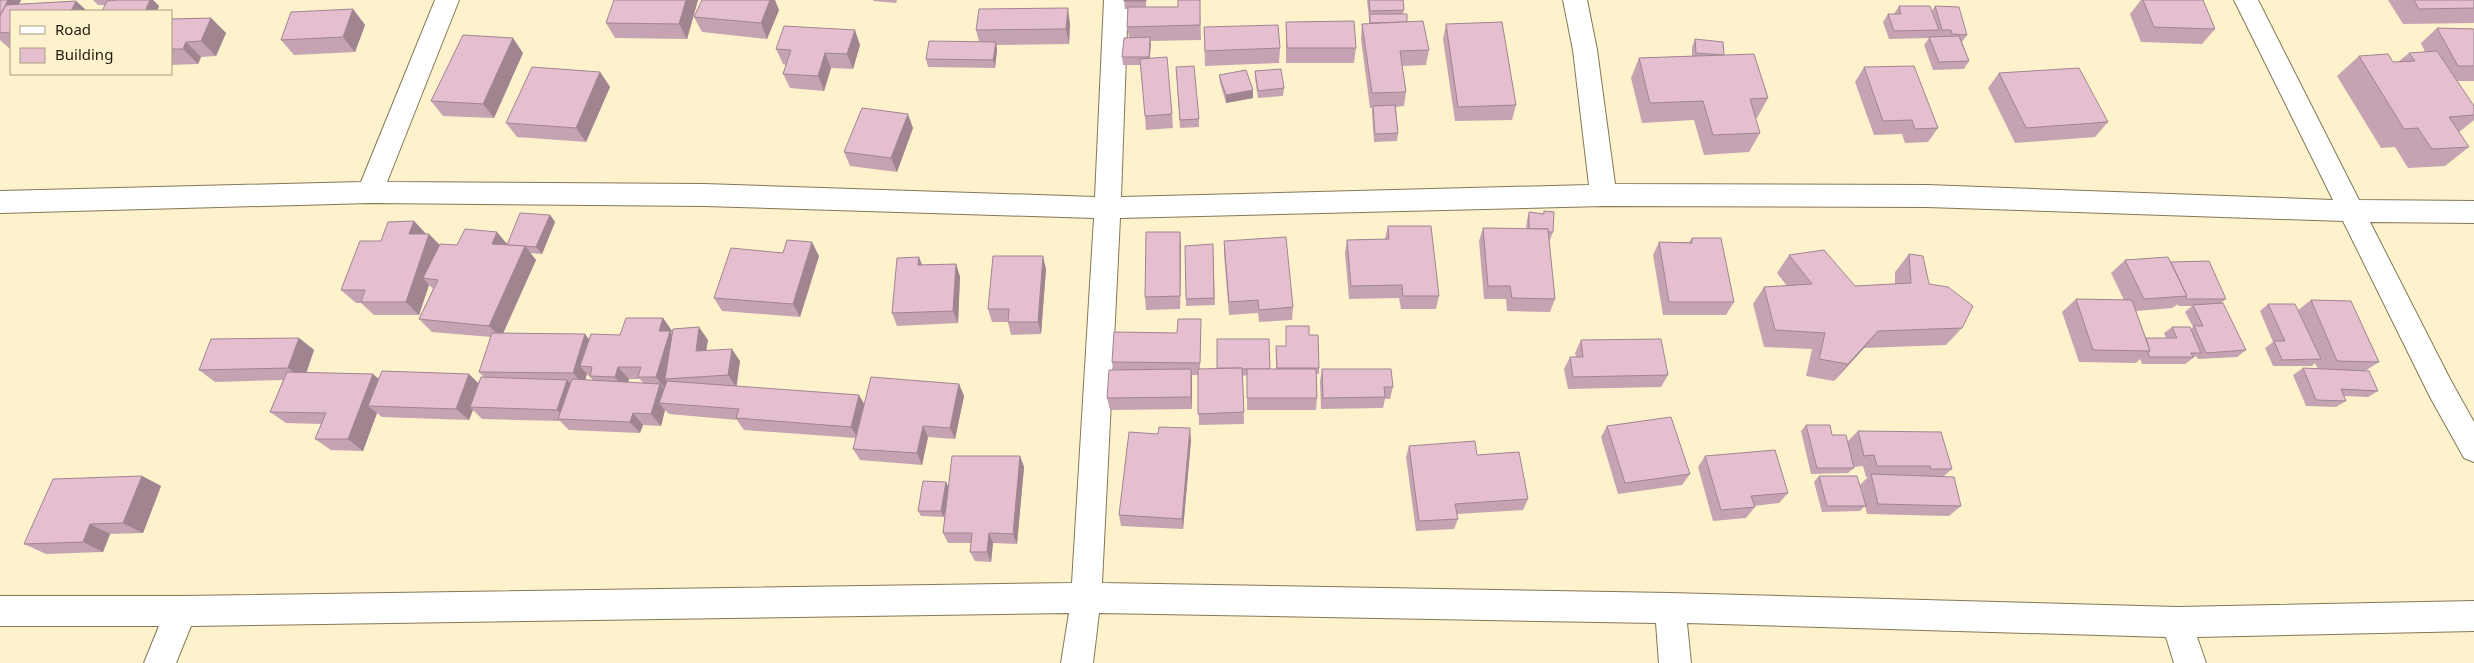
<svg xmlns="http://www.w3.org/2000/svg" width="2474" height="663" font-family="'Noto Sans',sans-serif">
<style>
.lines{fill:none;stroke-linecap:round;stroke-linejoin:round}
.minor-casing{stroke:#837856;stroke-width:2}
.minor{fill:#fff;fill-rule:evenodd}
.wall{fill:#c5a3b2;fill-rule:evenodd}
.shaded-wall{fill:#a08591}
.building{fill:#e5becf;stroke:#a08591}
</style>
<rect width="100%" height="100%" fill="#fef2cd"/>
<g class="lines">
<g class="minor-casing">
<path id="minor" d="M 435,0 L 459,0 L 387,182 L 704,184 L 1095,197 L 1104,0 L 1128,0 L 1121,197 L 1589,185 L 1573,50 L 1563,0 L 1587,0 L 1597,50 L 1615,184 L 1927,185 L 2333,200 L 2234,0 L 2258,0 L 2359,200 L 2474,201 L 2474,223 L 2370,222 L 2450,379 L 2474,422 L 2474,462 L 2464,458 L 2430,397 L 2343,221 L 1927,207 L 1603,206 L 1120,218 L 1102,583 L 1670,593 L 2177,607 L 2474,601 L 2474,631 L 2197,637 L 2206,663 L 2174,663 L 2166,637 L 1687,623 L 1691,663 L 1659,663 L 1656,623 L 1099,613 L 1093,663 L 1061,663 L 1069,613 L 191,626 L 176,663 L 144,663 L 159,626 L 0,626 L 0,596 L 181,596 L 1072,583 L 1094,218 L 704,206 L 370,203 L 0,213 L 0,191 L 361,182 Z"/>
</g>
<use href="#minor" class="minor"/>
</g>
<g class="wall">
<path d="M 0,0 L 21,0 L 19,4 L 76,1 L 87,11 L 11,11 L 11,48 L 9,48 L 0,40 Z"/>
<path d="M 93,0 L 153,0 L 159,6 L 98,5 Z"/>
<path d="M 614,0 L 698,0 L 687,39 L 615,38 L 606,23 Z"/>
<path d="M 873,0 L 897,0 L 896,3 L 873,1 Z"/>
<path d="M 1124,0 L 1146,0 L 1146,7 L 1178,7 L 1200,0 L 1201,40 L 1150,41 L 1150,58 L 1172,114 L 1173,128 L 1146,130 L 1141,65 L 1123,65 L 1122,57 L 1129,37 L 1127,27 L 1128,9 L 1125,9 Z"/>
<path d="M 1367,0 L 1403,0 L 1404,10 L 1403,14 L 1407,22 L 1429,50 L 1426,65 L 1402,66 L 1406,92 L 1404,106 L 1396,107 L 1398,133 L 1397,141 L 1374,142 L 1372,113 L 1372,108 L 1370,108 L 1361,39 L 1362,24 L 1369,24 L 1369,19 Z"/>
<path d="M 2141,0 L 2203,0 L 2215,29 L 2202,44 L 2141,42 L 2130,14 Z"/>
<path d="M 2388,0 L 2474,0 L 2474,23 L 2403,24 Z"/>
<path d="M 1899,6 L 1932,11 L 1935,6 L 1967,35 L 1962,42 L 1969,61 L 1964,69 L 1933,70 L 1924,45 L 1929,38 L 1889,39 L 1883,22 L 1888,14 L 1894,14 Z"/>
<path d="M 353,9 L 365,25 L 355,52 L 294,55 L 281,40 Z"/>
<path d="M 779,10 L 767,39 L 702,32 L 694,17 Z"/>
<path d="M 211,18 L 226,33 L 216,56 L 201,57 L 198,64 L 171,65 L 171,19 Z"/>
<path d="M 1286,22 L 1356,48 L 1354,63 L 1286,63 Z"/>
<path d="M 1070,24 L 1069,44 L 996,45 L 997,50 L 995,68 L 928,67 L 926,59 L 979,41 L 976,30 Z"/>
<path d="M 1446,24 L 1516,105 L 1512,120 L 1455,121 L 1443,39 Z"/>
<path d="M 1204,27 L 1280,48 L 1279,63 L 1205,66 Z"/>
<path d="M 2437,28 L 2474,29 L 2474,81 L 2457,81 L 2474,106 L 2474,120 L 2459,132 L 2469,147 L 2445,166 L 2408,168 L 2395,147 L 2381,148 L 2337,76 L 2359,56 L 2393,62 L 2398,62 L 2409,53 L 2425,52 L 2421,43 Z"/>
<path d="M 1695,39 L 1724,55 L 1768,98 L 1757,118 L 1755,118 L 1760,133 L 1749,152 L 1704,155 L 1694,120 L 1642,123 L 1631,78 L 1639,58 L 1692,56 L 1692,47 Z"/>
<path d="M 860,45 L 853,69 L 831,68 L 824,91 L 790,88 L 783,74 L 786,65 L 783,64 L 776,49 Z"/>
<path d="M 523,53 L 494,118 L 443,116 L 431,101 Z"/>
<path d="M 1176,67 L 1199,119 L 1199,127 L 1180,128 Z"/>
<path d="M 1864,67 L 1938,128 L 1928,142 L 1905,143 L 1902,134 L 1874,135 L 1855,82 Z"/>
<path d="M 1255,71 L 1284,88 L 1283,96 L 1258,98 L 1255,79 Z"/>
<path d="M 600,72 L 610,87 L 586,142 L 517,137 L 506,123 Z"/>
<path d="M 1999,73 L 2108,122 L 2095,137 L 2015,143 L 1988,88 Z"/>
<path d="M 1219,75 L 1253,98 L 1226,103 L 1220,83 Z"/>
<path d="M 913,128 L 897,172 L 850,166 L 844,152 Z"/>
<path d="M 1544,211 L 1553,232 L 1550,240 L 1549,240 L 1555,299 L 1550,312 L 1507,311 L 1506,299 L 1484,299 L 1479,241 L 1483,228 L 1526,229 L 1527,220 L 1529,212 L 1543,214 Z"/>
<path d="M 550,215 L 555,222 L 542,254 L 530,253 L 536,260 L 503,333 L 589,339 L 620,335 L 663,318 L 672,331 L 671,333 L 672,335 L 708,340 L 706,350 L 740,361 L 737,386 L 864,404 L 959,384 L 964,396 L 955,439 L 928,437 L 922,465 L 860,460 L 853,449 L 856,438 L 744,430 L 737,420 L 669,414 L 665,410 L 661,426 L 643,425 L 640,433 L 569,430 L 560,421 L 482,419 L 473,410 L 469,420 L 382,417 L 377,413 L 363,451 L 331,450 L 315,439 L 321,424 L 286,423 L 270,412 L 283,380 L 215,382 L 199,370 L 299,338 L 314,350 L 306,372 L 379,378 L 469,374 L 478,383 L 484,377 L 479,372 L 491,337 L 432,332 L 419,319 L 433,289 L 429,285 L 419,315 L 374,315 L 361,303 L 356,303 L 341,290 L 381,241 L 414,221 L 426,234 L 439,245 L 457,245 L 507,243 ZM 587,374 L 593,380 L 585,380 ZM 629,379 L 640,379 L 643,383 L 628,382 Z"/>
<path d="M 1388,226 L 1439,296 L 1436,309 L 1401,309 L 1399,298 L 1349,299 L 1345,253 L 1347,240 L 1385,239 Z"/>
<path d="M 1692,238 L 1734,302 L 1726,315 L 1663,315 L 1653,255 L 1659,242 L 1689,242 Z"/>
<path d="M 1224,241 L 1293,307 L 1292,320 L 1259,322 L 1258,313 L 1229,315 L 1224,254 Z"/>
<path d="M 1213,244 L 1215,305 L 1186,306 L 1186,299 Z"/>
<path d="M 1181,245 L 1180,309 L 1146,310 L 1145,297 Z"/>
<path d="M 1909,254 L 1929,284 L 1962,328 L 1946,345 L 1864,348 L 1834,381 L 1806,376 L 1812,349 L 1764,347 L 1753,304 L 1764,287 L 1787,286 L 1777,273 L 1789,255 L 1855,286 L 1895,284 L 1895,272 Z"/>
<path d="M 819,256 L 800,317 L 722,311 L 714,298 Z"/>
<path d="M 2125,260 L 2171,262 L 2226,299 L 2220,304 L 2246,350 L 2237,357 L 2198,359 L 2196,356 L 2185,364 L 2142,364 L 2140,359 L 2136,363 L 2079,362 L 2062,312 L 2076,299 L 2124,300 L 2111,273 ZM 2178,304 L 2178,306 L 2192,306 L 2185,312 L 2193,327 L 2191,329 L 2172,327 L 2164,333 L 2166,338 L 2146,338 L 2136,311 L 2172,308 Z"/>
<path d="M 956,264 L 960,277 L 958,323 L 897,326 L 892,313 L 922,265 Z"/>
<path d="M 1046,269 L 1041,334 L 1011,335 L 1008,322 L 992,322 L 988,309 Z"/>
<path d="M 2311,300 L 2379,362 L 2365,371 L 2378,391 L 2368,397 L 2344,396 L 2346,401 L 2336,407 L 2306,406 L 2293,375 L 2303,368 L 2318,369 L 2315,363 L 2312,366 L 2273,366 L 2265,348 L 2273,342 L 2260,311 L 2268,304 L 2298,310 Z"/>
<path d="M 1286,326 L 1309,335 L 1319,368 L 1319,374 L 1316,374 L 1317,398 L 1316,410 L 1247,410 L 1247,375 L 1243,376 L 1244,424 L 1199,425 L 1198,375 L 1192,375 L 1192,409 L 1110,410 L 1107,398 L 1114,370 L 1112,362 L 1177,333 L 1201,331 L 1200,369 L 1276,369 L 1276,346 L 1286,346 Z"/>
<path d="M 1581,340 L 1668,375 L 1661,387 L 1568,389 L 1564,369 L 1570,357 L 1576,357 L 1575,353 Z"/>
<path d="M 1322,369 L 1393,387 L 1390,399 L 1385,399 L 1383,408 L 1321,409 L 1320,381 Z"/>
<path d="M 1806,425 L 1832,435 L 1847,442 L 1858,431 L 1952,469 L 1944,476 L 1961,506 L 1949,516 L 1867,514 L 1865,506 L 1860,511 L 1822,512 L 1814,482 L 1819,476 L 1863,494 L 1860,485 L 1868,477 L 1866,477 L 1863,466 L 1854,467 L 1854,468 L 1848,473 L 1811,474 L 1801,431 Z"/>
<path d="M 1607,426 L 1690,474 L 1682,485 L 1618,494 L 1601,437 Z"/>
<path d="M 1158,434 L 1191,440 L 1183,529 L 1121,526 L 1119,515 Z"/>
<path d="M 1409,446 L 1477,455 L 1528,499 L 1523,510 L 1457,514 L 1458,519 L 1454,529 L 1416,531 L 1406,457 Z"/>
<path d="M 1020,456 L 1024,467 L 1017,544 L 993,543 L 991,562 L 975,561 L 970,552 L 971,543 L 948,543 L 943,533 L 946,502 L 944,517 L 921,516 L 918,511 L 948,487 Z"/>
<path d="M 1705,456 L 1788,493 L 1779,503 L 1754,506 L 1755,507 L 1746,518 L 1713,521 L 1698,467 Z"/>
<path d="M 142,476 L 161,486 L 143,533 L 110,534 L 103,552 L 46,554 L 24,544 Z"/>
</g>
<g class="shaded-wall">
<path d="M 8,0 L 21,0 L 16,11 L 0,18 Z"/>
<path d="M 150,0 L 153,0 L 159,6 L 157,11 L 145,11 Z"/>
<path d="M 686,0 L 698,0 L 687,39 L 679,24 Z"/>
<path d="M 770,0 L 775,0 L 779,10 L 767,39 L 761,23 Z"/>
<path d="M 76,1 L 87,11 L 71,11 Z"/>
<path d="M 1068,8 L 1070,24 L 1069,44 L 1066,29 Z"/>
<path d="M 353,9 L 365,25 L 355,52 L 343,37 Z"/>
<path d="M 211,18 L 226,33 L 216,56 L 201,41 Z"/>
<path d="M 855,30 L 860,45 L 853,69 L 847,54 Z"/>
<path d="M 1150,37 L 1151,45 L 1149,65 L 1149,57 Z"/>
<path d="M 513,38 L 523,53 L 494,118 L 483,104 Z"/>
<path d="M 186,42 L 201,57 L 198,64 L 183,49 Z"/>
<path d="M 996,42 L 997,50 L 995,68 L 993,60 Z"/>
<path d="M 825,53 L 831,68 L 824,91 L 818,76 Z"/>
<path d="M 600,72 L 610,87 L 586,142 L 576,128 Z"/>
<path d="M 1253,90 L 1253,98 L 1226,103 L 1226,95 Z"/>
<path d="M 908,114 L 913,128 L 897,172 L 891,158 Z"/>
<path d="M 550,215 L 555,222 L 542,254 L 536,247 Z"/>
<path d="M 414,221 L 427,235 L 409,234 Z"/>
<path d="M 497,232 L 508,245 L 492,244 Z"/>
<path d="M 1180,232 L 1181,245 L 1180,309 Z"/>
<path d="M 429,234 L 442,247 L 423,278 L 429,285 L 419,315 L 406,302 Z"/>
<path d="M 812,242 L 819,256 L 800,317 L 793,304 Z"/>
<path d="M 525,246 L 536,260 L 501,338 L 489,326 Z"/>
<path d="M 1043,256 L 1046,269 L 1041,334 L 1038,322 Z"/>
<path d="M 919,257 L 924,270 L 918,265 Z"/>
<path d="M 956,264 L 960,277 L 958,323 L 953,311 Z"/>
<path d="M 663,318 L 672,331 L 671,333 L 679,343 L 665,379 L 667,382 L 665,389 L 656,377 L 659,331 Z"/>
<path d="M 699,327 L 708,340 L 704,363 L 696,351 Z"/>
<path d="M 1878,331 L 1864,348 L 1834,381 L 1848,364 Z"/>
<path d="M 585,334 L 595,347 L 580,366 L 587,374 L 584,385 L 573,373 Z"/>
<path d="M 299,338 L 314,350 L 304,380 L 288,368 Z"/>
<path d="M 732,349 L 740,361 L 736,387 L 728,375 Z"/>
<path d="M 618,367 L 629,379 L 625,389 L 615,377 Z"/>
<path d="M 1191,369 L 1192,381 L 1192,409 L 1191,397 Z"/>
<path d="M 373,374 L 387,386 L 368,406 L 377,413 L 363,451 L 348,439 Z"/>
<path d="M 469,374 L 481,386 L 470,407 L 473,410 L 469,420 L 456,409 Z"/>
<path d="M 567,380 L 578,392 L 566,419 L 557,410 Z"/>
<path d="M 660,384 L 670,396 L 659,403 L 665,410 L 661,426 L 651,414 Z"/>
<path d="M 959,384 L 964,396 L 955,439 L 950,428 Z"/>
<path d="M 859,395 L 866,407 L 858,439 L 851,427 Z"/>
<path d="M 633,413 L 643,425 L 640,433 L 630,422 Z"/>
<path d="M 923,426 L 928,437 L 922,465 L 917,453 Z"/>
<path d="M 1190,428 L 1191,440 L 1183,529 L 1182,519 Z"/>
<path d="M 1020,456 L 1024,467 L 1017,544 L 1013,534 Z"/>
<path d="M 142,476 L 161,486 L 143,533 L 123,523 Z"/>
<path d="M 946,482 L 949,488 L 944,517 L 941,511 Z"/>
<path d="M 90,524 L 110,534 L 103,552 L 83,542 Z"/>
<path d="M 989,533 L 993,543 L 991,562 L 987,552 Z"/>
</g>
<g class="building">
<path d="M 0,0 L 8,0 L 0,16 Z"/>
<path d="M 118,0 L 150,0 L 145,11 L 102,11 L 107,1 Z"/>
<path d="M 614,0 L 686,0 L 679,24 L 606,23 Z"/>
<path d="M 702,0 L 770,0 L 761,23 L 694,17 Z"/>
<rect x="1124" y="0" width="22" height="1"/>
<path d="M 1178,0 L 1200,0 L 1200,25 L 1127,27 L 1128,7 L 1178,7 Z"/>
<path d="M 1369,0 L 1403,0 L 1404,10 L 1370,11 Z"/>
<path d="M 2143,0 L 2203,0 L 2215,29 L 2154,27 Z"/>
<path d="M 2414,0 L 2474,0 L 2474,8 L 2419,9 Z"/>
<path d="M 76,1 L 71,11 L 11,11 L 11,32 L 0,33 L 0,16 L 6,5 Z"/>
<path d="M 1899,6 L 1930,6 L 1939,30 L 1894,31 L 1888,14 L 1901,14 Z"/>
<path d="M 1935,6 L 1959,7 L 1967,35 L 1952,34 L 1951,30 L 1942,30 Z"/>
<path d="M 1068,8 L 1066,29 L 976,30 L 979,9 Z"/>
<path d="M 353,9 L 343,37 L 281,40 L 291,12 Z"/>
<path d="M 1370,14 L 1407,14 L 1407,22 L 1370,23 Z"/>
<path d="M 211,18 L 201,41 L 186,42 L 183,49 L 171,49 L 171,19 Z"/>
<path d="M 1354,21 L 1356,48 L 1287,48 L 1286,22 Z"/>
<path d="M 1423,21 L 1429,50 L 1400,51 L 1406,92 L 1372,93 L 1362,24 Z"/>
<path d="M 1502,22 L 1516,105 L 1458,107 L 1446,24 Z"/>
<path d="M 1278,25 L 1280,48 L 1205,51 L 1204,27 Z"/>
<path d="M 784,26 L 855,30 L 847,54 L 825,53 L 818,76 L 783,74 L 791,50 L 776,49 Z"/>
<path d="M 2437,28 L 2474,29 L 2474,66 L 2458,66 Z"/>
<path d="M 463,35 L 513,38 L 483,104 L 431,101 Z"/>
<path d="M 1959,36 L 1969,61 L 1939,62 L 1929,37 Z"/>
<path d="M 1150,37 L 1149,57 L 1122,57 L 1124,38 Z"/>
<path d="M 1695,39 L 1723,42 L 1724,55 L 1696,53 Z"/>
<path d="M 929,41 L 996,42 L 993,60 L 926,59 Z"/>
<path d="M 2437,51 L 2474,106 L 2474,115 L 2449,117 L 2469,147 L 2432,149 L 2418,128 L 2404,129 L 2359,56 L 2388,54 L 2393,62 L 2415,61 L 2409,53 Z"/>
<path d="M 1754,54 L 1768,98 L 1750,99 L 1760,133 L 1713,135 L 1703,101 L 1650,103 L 1639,58 Z"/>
<path d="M 1167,57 L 1172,114 L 1145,116 L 1140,59 Z"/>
<path d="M 1194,66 L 1199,119 L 1180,120 L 1176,67 Z"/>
<path d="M 1914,66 L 1938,128 L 1915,129 L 1912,120 L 1883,121 L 1864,67 Z"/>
<path d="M 532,67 L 600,72 L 576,128 L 506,123 Z"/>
<path d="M 2079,68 L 2108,122 L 2026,128 L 1999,73 Z"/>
<path d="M 1281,69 L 1284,88 L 1258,91 L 1255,71 Z"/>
<path d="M 1246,70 L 1253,90 L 1226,95 L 1219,75 Z"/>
<path d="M 1395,105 L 1398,133 L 1375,134 L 1373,106 Z"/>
<path d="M 862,108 L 908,114 L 891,158 L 844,152 Z"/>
<path d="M 1544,211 L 1554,212 L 1553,232 L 1548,232 L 1548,229 L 1529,229 L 1529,212 L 1544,214 Z"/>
<path d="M 520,213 L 550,215 L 536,247 L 507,245 Z"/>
<path d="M 414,221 L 409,234 L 429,234 L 406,302 L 361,302 L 365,290 L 341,290 L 360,241 L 381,241 L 388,222 Z"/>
<path d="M 1388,226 L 1431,226 L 1439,296 L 1403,296 L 1402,285 L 1351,286 L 1347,240 L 1389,239 Z"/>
<path d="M 1483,228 L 1548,229 L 1555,299 L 1512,298 L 1510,286 L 1488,286 Z"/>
<path d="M 465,229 L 497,232 L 492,244 L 525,246 L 489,326 L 419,319 L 438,280 L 423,278 L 440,244 L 457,245 Z"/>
<path d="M 1146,232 L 1180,232 L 1180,296 L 1145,297 Z"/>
<path d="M 1286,237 L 1293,307 L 1259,310 L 1258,300 L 1229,302 L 1224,241 Z"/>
<path d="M 1692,238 L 1721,238 L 1734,302 L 1669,302 L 1659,242 L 1692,243 Z"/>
<path d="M 787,240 L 812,242 L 793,304 L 714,298 L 731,248 L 783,253 Z"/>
<path d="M 1213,244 L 1214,298 L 1186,299 L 1185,246 Z"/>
<path d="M 1824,250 L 1855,286 L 1911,283 L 1909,254 L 1923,256 L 1929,284 L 1948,287 L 1973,306 L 1962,328 L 1878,331 L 1848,364 L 1819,359 L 1825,333 L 1775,330 L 1764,287 L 1812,284 L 1789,255 Z"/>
<path d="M 993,256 L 1043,256 L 1038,322 L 1008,322 L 1009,309 L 988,309 Z"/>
<path d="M 919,257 L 918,265 L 956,264 L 953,311 L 892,313 L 897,258 Z"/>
<path d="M 2168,257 L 2187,296 L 2144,299 L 2125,260 Z"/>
<path d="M 2209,261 L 2226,299 L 2187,299 L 2186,297 L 2187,296 L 2171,262 Z"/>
<path d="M 2076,299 L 2132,300 L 2150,351 L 2093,350 Z"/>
<path d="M 2311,300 L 2351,301 L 2379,362 L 2337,361 Z"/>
<path d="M 2223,303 L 2246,350 L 2206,353 L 2194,326 L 2203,326 L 2193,305 Z"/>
<path d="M 2268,304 L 2295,304 L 2321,359 L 2282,360 L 2274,341 L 2285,341 Z"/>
<path d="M 626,318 L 663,318 L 659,331 L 670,331 L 656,377 L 638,377 L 641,367 L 618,367 L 615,377 L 590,376 L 592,367 L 580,366 L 591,334 L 620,335 Z"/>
<path d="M 1178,319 L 1201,319 L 1200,363 L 1112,362 L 1114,332 L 1177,333 Z"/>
<path d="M 1286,326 L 1309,326 L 1309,335 L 1318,335 L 1319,368 L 1277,368 L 1276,346 L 1286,346 Z"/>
<path d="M 699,327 L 696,351 L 732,349 L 728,375 L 665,379 L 673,329 Z"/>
<path d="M 2172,327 L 2190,327 L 2201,353 L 2191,353 L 2193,357 L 2150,357 L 2148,353 L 2150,351 L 2146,338 L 2177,338 Z"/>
<path d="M 492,333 L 585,334 L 573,373 L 479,372 Z"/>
<path d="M 299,338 L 288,368 L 199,370 L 211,339 Z"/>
<path d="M 1217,339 L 1269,339 L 1270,369 L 1242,369 L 1242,368 L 1217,368 Z"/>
<path d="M 1661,339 L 1668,375 L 1573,377 L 1570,357 L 1583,357 L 1581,340 Z"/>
<path d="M 1242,368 L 1244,412 L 1198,414 L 1198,369 Z"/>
<path d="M 2303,368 L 2369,371 L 2378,391 L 2341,389 L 2346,401 L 2316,400 Z"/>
<path d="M 1191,369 L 1191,397 L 1107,398 L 1109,370 Z"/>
<path d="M 1247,369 L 1316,369 L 1317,398 L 1247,398 Z"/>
<path d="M 1322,369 L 1391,369 L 1393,387 L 1384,387 L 1385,397 L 1323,398 Z"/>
<path d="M 382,371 L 469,374 L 456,409 L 368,406 Z"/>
<path d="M 287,372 L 373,374 L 348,439 L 315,439 L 326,413 L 270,412 Z"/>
<path d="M 481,377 L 567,380 L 557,410 L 470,407 Z"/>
<path d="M 871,377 L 959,384 L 950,428 L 923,426 L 917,453 L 853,449 Z"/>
<path d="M 572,379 L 660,384 L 651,414 L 633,413 L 630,422 L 558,419 Z"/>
<path d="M 667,381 L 859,395 L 851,427 L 736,418 L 739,409 L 659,403 Z"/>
<path d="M 1671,417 L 1690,474 L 1625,483 L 1607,426 Z"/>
<path d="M 1806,425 L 1830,425 L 1832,435 L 1846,435 L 1854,468 L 1817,468 Z"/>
<path d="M 1159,427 L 1190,428 L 1182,519 L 1119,515 L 1129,432 L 1158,434 Z"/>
<path d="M 1858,431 L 1941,432 L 1952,469 L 1931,469 L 1930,466 L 1877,466 L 1874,455 L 1864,456 Z"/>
<path d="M 1475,441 L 1477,455 L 1519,452 L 1528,499 L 1455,504 L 1458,519 L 1419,521 L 1409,446 Z"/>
<path d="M 1775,450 L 1788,493 L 1751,496 L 1755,507 L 1721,510 L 1705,456 Z"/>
<path d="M 952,456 L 1020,456 L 1013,534 L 989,533 L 987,552 L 970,552 L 972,533 L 943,533 Z"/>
<path d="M 1871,474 L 1954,477 L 1961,506 L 1878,504 Z"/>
<path d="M 142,476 L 123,523 L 90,524 L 83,542 L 24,544 L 53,479 Z"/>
<path d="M 1819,476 L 1857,476 L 1866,506 L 1827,506 Z"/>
<path d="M 923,481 L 946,482 L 941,511 L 918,511 Z"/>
</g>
<rect x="10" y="10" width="162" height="65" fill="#fef2cd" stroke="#a69d81"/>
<rect x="20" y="26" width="25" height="8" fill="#ffffff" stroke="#a69d81"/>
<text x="55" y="35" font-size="15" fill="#211d0f">Road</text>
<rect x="20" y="48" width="25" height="15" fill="#e5becf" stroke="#a69d81"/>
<text x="55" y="60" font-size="15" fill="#211d0f">Building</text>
</svg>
